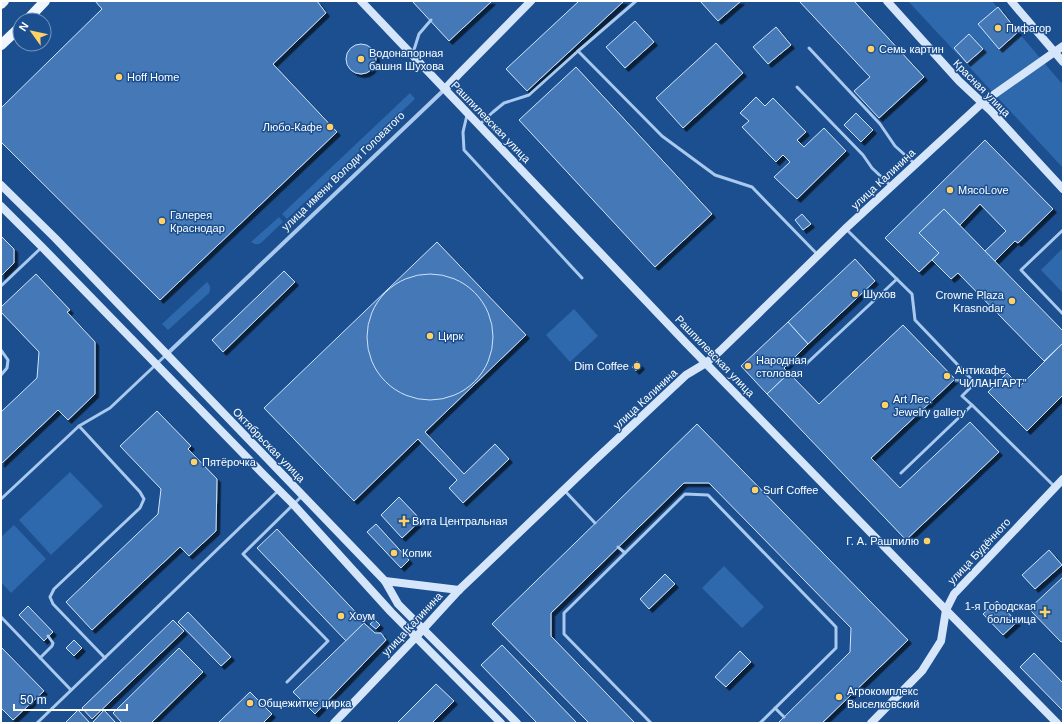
<svg xmlns="http://www.w3.org/2000/svg" width="1064" height="724" font-family="Arial,sans-serif">
<style>
.green{fill:#2e69ad}
.building{fill:#4478b7;stroke:#cfe3fa;filter:url(#shadow)}
.lines{fill:none;stroke-linecap:round;stroke-linejoin:round}
.lane{stroke:#a9c9ee;stroke-width:3}
.street{stroke:#a9c9ee;stroke-width:4}
.secondary{stroke:#d6e6fa;stroke-width:8}
.primary{stroke:#f0f6ff;stroke-width:10}
.poi-dot{fill:#ffd166;stroke:#1b4f8f;stroke-width:1.5}
.labels{text-anchor:middle;stroke-width:3;stroke-linejoin:round;paint-order:stroke}
.poi-label{font-size:11px;fill:#fff;stroke:#1b4f8f;text-anchor:start}
.street-label{font-size:11px;fill:#fff;stroke:#1b4f8f}
</style>
<defs>
<filter id="shadow"><feDropShadow dx="3.5" dy="3.5" stdDeviation="0" flood-color="#0009"/></filter>
</defs>
<rect width="100%" height="100%" fill="#1b4f8f"/>
<g class="green">
<path d="M 908,1 L 992,1 L 1063,85 L 1063,168 Z"/>
<path d="M 410,93 L 415,99 L 287,219 L 282,214 Z"/>
<path d="M 279,217 L 283,222 L 262,242 C 258,245 256,245 251,242 Z"/>
<path d="M 1063,248 L 1063,293 L 1041,270 Z"/>
<path d="M 207,282 C 210,285 211,288 209,293 L 168,330 L 162,324 Z"/>
<path d="M 574,309 L 598,336 L 570,362 L 546,335 Z"/>
<path d="M 70,472 L 103,506 L 51,555 L 19,520 Z"/>
<path d="M 14,525 L 46,559 L 11,593 L 1,582 L 1,537 Z"/>
<path d="M 724,566 L 764,607 L 742,628 L 702,588 Z"/>
</g>
<g class="building">
<path d="M 95,1 L 317,1 L 326,13 L 273,64 L 337,132 L 160,300 L 1,142 L 1,108 L 102,9 Z"/>
<path d="M 412,1 L 492,1 L 449,41 Z"/>
<path d="M 579,1 L 624,1 L 527,91 L 506,69 Z"/>
<path d="M 700,1 L 741,1 L 718,21 Z"/>
<path d="M 799,1 L 854,1 L 924,77 L 879,118 L 854,91 L 870,77 Z"/>
<path d="M 998,7 L 1018,32 L 999,49 L 978,24 Z"/>
<path d="M 635,21 L 654,42 L 625,68 L 606,47 Z"/>
<path d="M 776,27 L 791,45 L 768,64 L 753,47 Z"/>
<path d="M 969,34 L 983,49 L 967,63 L 954,48 Z"/>
<path d="M 716,43 L 743,73 L 683,128 L 656,98 Z"/>
<circle cx="361" cy="59" r="15"/>
<path d="M 576,67 L 712,214 L 655,267 L 519,120 Z"/>
<path d="M 756,97 L 765,106 L 773,98 L 806,132 L 797,140 L 804,147 L 824,128 L 846,151 L 797,199 L 774,177 L 790,162 L 783,155 L 776,162 L 742,127 L 749,121 L 740,113 Z"/>
<path d="M 856,113 L 873,130 L 861,142 L 844,125 Z"/>
<path d="M 985,140 L 1053,209 L 1018,243 L 1015,241 L 995,261 L 985,251 L 1006,231 L 980,204 L 960,225 L 944,209 L 919,233 L 939,253 L 919,272 L 885,238 Z"/>
<path d="M 944,209 L 1063,331 L 1063,343 L 1044,361 L 958,273 L 951,279 L 932,260 L 939,253 L 919,233 Z"/>
<path d="M 802,214 L 811,224 L 803,230 L 795,220 Z"/>
<path d="M 1,236 L 14,249 L 14,263 L 1,276 Z"/>
<path d="M 437,242 L 526,335 L 425,432 L 464,474 L 495,444 L 509,459 L 463,503 L 449,488 L 457,480 L 418,439 L 354,501 L 264,408 Z"/>
<path d="M 855,259 L 875,281 L 808,344 L 788,322 Z"/>
<path d="M 284,271 L 295,282 L 223,352 L 212,340 Z"/>
<circle cx="430" cy="337" r="63"/>
<path d="M 36,274 L 70,310 L 67,312 L 95,342 L 95,394 L 68,420 L 58,410 L 1,464 L 1,412 L 37,378 L 39,352 L 1,312 L 1,307 Z"/>
<path d="M 788,322 L 808,344 L 784,368 L 789,373 L 767,394 L 741,366 Z"/>
<path d="M 903,325 L 955,379 L 871,458 L 900,488 L 970,422 L 999,452 L 906,540 L 767,394 L 789,373 L 819,404 Z"/>
<path d="M 1063,343 L 1063,395 L 1027,431 L 988,392 L 1007,373 L 1020,386 Z"/>
<path d="M 637,361 L 641,366 L 636,371 L 632,367 Z"/>
<path d="M 157,411 L 191,446 L 188,449 L 217,479 L 216,531 L 189,556 L 180,547 L 92,630 L 66,602 L 158,514 L 161,489 L 120,446 Z"/>
<path d="M 697,424 L 908,640 L 822,723 L 778,723 L 850,652 L 851,628 L 709,483 L 684,483 L 551,613 L 551,636 L 635,723 L 589,723 L 492,624 Z"/>
<path d="M 399,497 L 421,520 L 402,538 L 381,515 Z"/>
<path d="M 376,524 L 409,560 L 401,568 L 367,532 Z"/>
<path d="M 277,529 L 365,622 L 346,641 L 257,548 Z"/>
<path d="M 1049,550 L 1062,565 L 1035,589 L 1022,575 Z"/>
<path d="M 665,574 L 675,584 L 649,609 L 640,599 Z"/>
<path d="M 1063,577 L 1063,641 L 1061,642 L 1029,609 Z"/>
<path d="M 997,601 L 1017,622 L 1003,635 L 983,614 Z"/>
<path d="M 28,606 L 53,632 L 44,641 L 19,615 Z"/>
<path d="M 188,612 L 231,657 L 221,666 L 178,622 Z"/>
<path d="M 173,620 L 184,631 L 92,719 L 82,708 Z"/>
<path d="M 375,620 L 380,625 L 376,629 L 370,624 Z"/>
<path d="M 364,623 L 375,633 L 381,633 L 386,640 L 315,714 L 293,692 Z"/>
<path d="M 74,640 L 82,648 L 74,656 L 66,648 Z"/>
<path d="M 502,645 L 577,723 L 537,723 L 481,665 Z"/>
<path d="M 1,647 L 44,691 L 13,720 L 1,708 Z"/>
<path d="M 179,648 L 203,672 L 151,723 L 122,723 L 113,713 Z"/>
<path d="M 740,651 L 751,662 L 726,687 L 715,677 Z"/>
<path d="M 1034,653 L 1063,683 L 1063,711 L 1020,667 Z"/>
<path d="M 436,684 L 454,701 L 432,723 L 397,723 Z"/>
<path d="M 250,692 L 272,714 L 263,723 L 218,723 Z"/>
<path d="M 78,710 L 90,723 L 65,723 Z"/>
<path d="M 104,710 L 116,723 L 94,723 L 93,722 Z"/>
</g>
<g class="lines">
<g class="lane">
<path d="M 636,1 L 578,51 L 662,136 L 715,175 L 752,187 L 817,254"/>
<path d="M 809,48 L 880,124 L 895,146 L 915,164"/>
<path d="M 413,53 L 419,34 L 431,20"/>
<path d="M 797,87 L 863,155 L 872,168 L 891,186"/>
<path d="M 467,115 L 463,132 L 464,150 L 582,278"/>
<path d="M 480,124 L 493,112 L 504,103 L 529,95 L 578,51"/>
<path d="M 846,229 L 912,294 L 915,320 L 975,383 L 962,396 L 972,405"/>
<path d="M 1063,230 L 1021,270 L 1063,314"/>
<path d="M 1,286 L 42,247"/>
<path d="M 1,350 L 8,360 L 7,368 L 1,375"/>
<path d="M 806,364 L 897,279"/>
<path d="M 79,426 L 140,492 L 144,499 L 140,508 L 54,589 L 50,597 L 53,604 L 105,658"/>
<path d="M 901,473 L 972,405 L 1055,487"/>
<path d="M 565,491 L 595,523"/>
<path d="M 1,499 L 79,426 L 110,408 L 166,355"/>
<path d="M 618,547 L 625,553"/>
<path d="M 1,617 L 71,690"/>
<path d="M 40,658 L 52,646 L 53,643 L 48,636"/>
<path d="M 287,682 L 328,641 L 243,554 L 303,495"/>
<path d="M 775,708 L 784,717"/>
<path d="M 37,723 L 279,490"/>
<path d="M 651,723 L 564,634 L 564,613 L 685,494 L 708,495 L 836,627 L 836,648 L 760,723"/>
</g>
<path class="street" d="M 167,354 L 445,89"/>
<g class="secondary">
<path d="M 361,1 L 686,343 L 946,610 L 1057,723"/>
<path d="M 887,1 L 959,81 L 991,111 L 1063,189"/>
<path d="M 1011,1 L 1063,62"/>
<path d="M 445,89 L 458,75 L 531,1"/>
<path d="M 1,185 L 55,238 L 385,581 L 398,604 L 517,723"/>
<path d="M 1,206 L 42,247 L 264,475 L 293,504 L 391,612 L 501,723"/>
<path d="M 385,581 L 459,590"/>
<path d="M 334,723 L 416,637 L 459,590 L 479,571 L 594,461 L 686,375 L 706,363 L 720,351 L 845,229 L 982,103 L 1063,46"/>
<path d="M 871,723 L 922,671 L 941,641 L 946,610 L 954,594 L 1063,479"/>
</g>
<g class="primary">
<path d="M 1,4 L 4,1"/>
<path d="M 27,20 L 45,1"/>
<path d="M 1,45 L 20,27"/>
</g>
</g>
<g class="poi-dot">
<circle cx="998" cy="28" r="4"/>
<circle cx="871" cy="49" r="4"/>
<circle cx="361" cy="59" r="4"/>
<circle cx="119" cy="77" r="4"/>
<circle cx="330" cy="127" r="4"/>
<circle cx="950" cy="190" r="4"/>
<circle cx="162" cy="221" r="4"/>
<circle cx="855" cy="294" r="4"/>
<circle cx="1012" cy="301" r="4"/>
<circle cx="430" cy="336" r="4"/>
<circle cx="637" cy="366" r="4"/>
<circle cx="748" cy="366" r="4"/>
<circle cx="947" cy="376" r="4"/>
<circle cx="885" cy="405" r="4"/>
<circle cx="194" cy="462" r="4"/>
<circle cx="755" cy="490" r="4"/>
<path d="M402 515h4v4h4v4h-4v4h-4v-4h-4v-4h4z"/>
<circle cx="927" cy="541" r="4"/>
<circle cx="394" cy="553" r="4"/>
<path d="M1043 606h4v4h4v4h-4v4h-4v-4h-4v-4h4z"/>
<circle cx="341" cy="616" r="4"/>
<circle cx="839" cy="697" r="4"/>
<circle cx="250" cy="703" r="4"/>
</g>
<g class="labels">
<g class="poi-label">
<text x="1006" y="32">Пифагор</text>
<text x="879" y="53">Семь картин</text>
<text x="369" y="57">Водонапорная<tspan x="369" dy="13">башня Шухова</tspan></text>
<text x="127" y="81">Hoff Home</text>
<text x="322" y="131" text-anchor="end">Любо-Кафе</text>
<text x="958" y="194">МясоLove</text>
<text x="170" y="219">Галерея<tspan x="170" dy="13">Краснодар</tspan></text>
<text x="863" y="298">Шухов</text>
<text x="1004" y="299" text-anchor="end">Crowne Plaza<tspan x="1004" dy="13">Krasnodar</tspan></text>
<text x="438" y="340">Цирк</text>
<text x="756" y="364">Народная<tspan x="756" dy="13">столовая</tspan></text>
<text x="629" y="370" text-anchor="end">Dim Coffee</text>
<text x="955" y="374">Антикафе<tspan x="955" dy="13">"ЧИЛАНГАРТ"</tspan></text>
<text x="893" y="403">Art Лес.<tspan x="893" dy="13">Jewelry gallery</tspan></text>
<text x="202" y="466">Пятёрочка</text>
<text x="763" y="494">Surf Coffee</text>
<text x="412" y="525">Вита Центральная</text>
<text x="919" y="545" text-anchor="end">Г. А. Рашпилю</text>
<text x="402" y="557">Копик</text>
<text x="1036" y="610" text-anchor="end">1-я Городская<tspan x="1036" dy="13">больница</tspan></text>
<text x="349" y="620">Хоум</text>
<text x="847" y="695">Агрокомплекс<tspan x="847" dy="13">Выселковский</tspan></text>
<text x="258" y="707">Общежитие цирка</text>
</g>
<g class="street-label">
<text transform="translate(982 88) rotate(45)" y="4">Красная улица</text>
<text transform="translate(491 122) rotate(46)" y="4">Рашпилевская улица</text>
<text transform="translate(343 171) rotate(-44)" y="4">улица имени Володи Головатого</text>
<text transform="translate(883 179) rotate(-43)" y="4">улица Калинина</text>
<text transform="translate(715 356) rotate(46)" y="4">Рашпилевская улица</text>
<text transform="translate(645 399) rotate(-43)" y="4">улица Калинина</text>
<text transform="translate(269 445) rotate(46)" y="4">Октябрьская улица</text>
<text transform="translate(979 551) rotate(-47)" y="4">улица Будённого</text>
<text transform="translate(412 624) rotate(-47)" y="4">улица Калинина</text>
</g>
</g>
<rect width="1064" height="724" fill="none" stroke="#ffffff" stroke-width="4"/>
<g transform="translate(32 32) rotate(303)"><circle r="19" fill="#1b4f8f" stroke="#7695bc"/>
<path d="M0-3L7 15L0 10L-7 15Z" fill="#ffd166"/>
<text y="-6" font-size="11" font-weight="bold" text-anchor="middle" fill="#ffffff">N</text>
</g>
<path d="M14 704v6h113v-6" fill="none" stroke="#ffffff" stroke-width="2"/>
<text x="20" y="704" font-size="12" fill="#ffffff" stroke="#1b4f8f" stroke-width="3" paint-order="stroke">50 m</text>
</svg>
